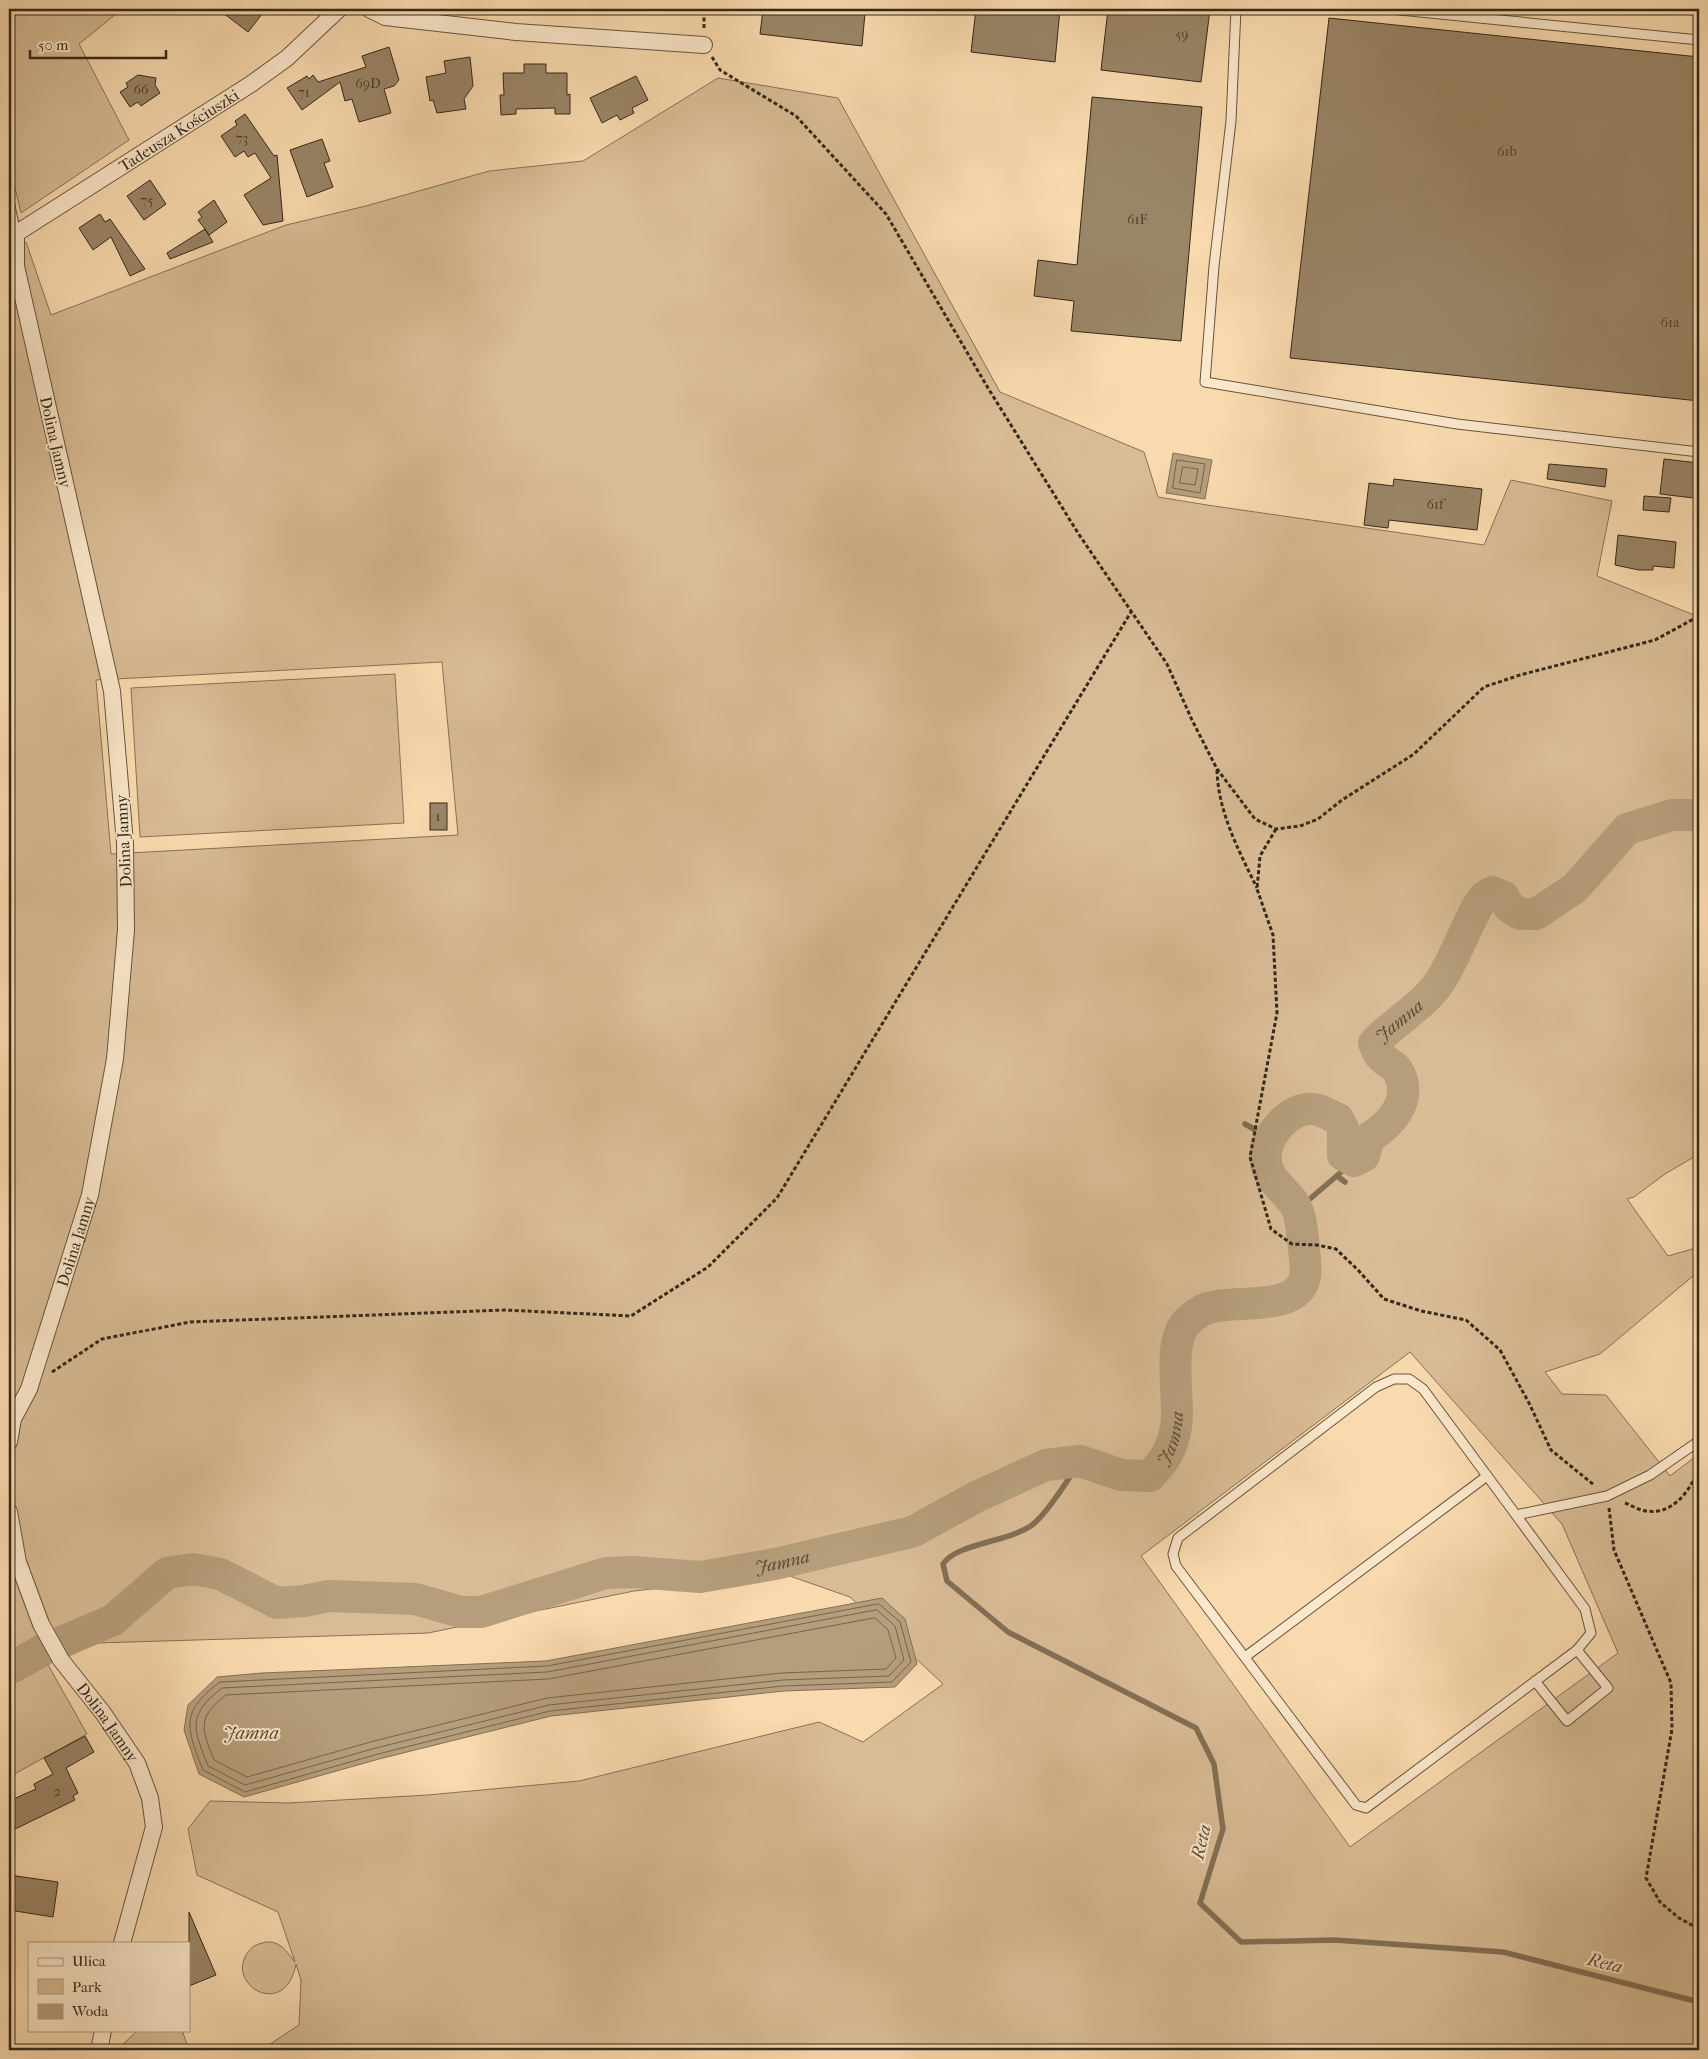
<svg xmlns="http://www.w3.org/2000/svg" width="1708" height="2059" font-family="'IM FELL French Canon',serif">
<style>
.green{fill:#d8bc95;stroke:#867258;fill-rule:evenodd}
.water{fill:#b69e7c;stroke:#826f55}
.lines{fill:none;stroke-linecap:round;stroke-linejoin:round}
.shore{stroke:#75644c;stroke-width:1}
.stream{stroke:#826f55;stroke-width:5.5}
.river{stroke:#b69e7c;stroke-width:32}
.building{fill:#9a8567;stroke:#34291b}
.lane-casing{stroke:#655540;stroke-width:11}
.street-casing{stroke:#655540;stroke-width:18}
.path{stroke:#34291b;stroke-width:3;stroke-dasharray:4 2.5;stroke-linecap:butt}
.lane{stroke:#fbe7ca;stroke-width:9}
.street{stroke:#fbe7ca;stroke-width:16}
.labels{text-anchor:middle;stroke-width:4;stroke-linejoin:round;paint-order:stroke}
.number-label{font-size:14px;fill:#4e402e}
.street-label{font-size:16px;fill:#34291b;stroke:#fbe7ca}
.water-label{font-size:18px;font-style:italic;fill:#5b4c38;stroke:#fbe7ca}
</style>
<rect width="100%" height="100%" fill="#f9daae"/>
<filter id="stains"><feTurbulence type="fractalNoise" baseFrequency=".004" numOctaves="4"/><feColorMatrix values="0 0 0 0 .2 0 0 0 0 .09 0 0 0 0 .02 0 0 0 .5 -.17"/></filter>
<radialGradient id="worn" r=".72"><stop offset=".6" stop-color="#630" stop-opacity="0"/><stop offset="1" stop-color="#630" stop-opacity=".3"/></radialGradient>
<g class="green">
<path d="M 13,9 L 122,9 L 79,44 L 129,140 L 21,213 L 9,162 L 9,12 Z"/>
<path d="M 718,78 L 838,98 L 1000,392 L 1144,452 L 1158,497 L 1207,505 L 1484,545 L 1511,480 L 1612,501 L 1597,576 L 1699,617 L 1699,1154 L 1665,1174 L 1634,1197 L 1627,1199 L 1668,1256 L 1699,1247 L 1699,1271 L 1600,1354 L 1545,1372 L 1562,1394 L 1606,1395 L 1670,1476 L 1699,1454 L 1699,2050 L 261,2050 L 299,2025 L 301,1980 L 296,1964 C 286,2018 230,1988 245,1957 C 249,1949 254,1945 262,1943 C 279,1938 287,1952 295,1962 L 278,1912 L 197,1875 L 188,1829 L 210,1801 L 288,1803 L 428,1795 L 579,1781 L 819,1722 L 863,1742 L 943,1684 L 850,1597 L 784,1574 L 634,1591 L 428,1633 L 31,1645 L 9,1658 L 9,256 L 26,242 L 51,315 L 286,225 L 366,206 L 489,171 L 583,161 ZM 442,662 L 458,835 L 111,854 L 96,680 ZM 1410,1352 L 1562,1524 L 1618,1653 L 1350,1847 L 1141,1556 Z"/>
<path d="M 395,674 L 404,823 L 140,837 L 131,688 Z"/>
<path d="M 47,1663 L 87,1734 L 9,1777 L 9,1682 Z"/>
<path d="M 138,2030 L 182,2030 L 189,2050 L 117,2050 Z"/>
</g>
<g class="water">
<path d="M 1173,453 L 1212,460 L 1205,499 L 1166,493 Z"/>
<path d="M 882,1598 L 905,1619 L 917,1664 L 895,1687 L 784,1691 L 551,1716 L 379,1759 L 244,1797 L 199,1774 L 184,1730 L 188,1705 L 217,1677 L 262,1673 L 546,1661 Z"/>
</g>
<g class="lines">
<g class="shore">
<path d="M 1177,460 L 1205,464 L 1200,493 L 1173,488 Z"/>
<path d="M 1183,467 L 1198,469 L 1195,485 L 1180,483 Z"/>
<path d="M 879,1604 L 900,1622 L 911,1662 L 892,1682 L 783,1686 L 550,1711 L 378,1754 L 245,1792 L 203,1770 C 186,1727 180,1712 220,1682 L 547,1666 Z"/>
<path d="M 877,1610 L 895,1626 L 904,1660 L 889,1676 L 783,1680 L 549,1705 L 376,1748 L 245,1785 L 208,1766 C 193,1728 187,1715 222,1688 L 547,1672 Z"/>
<path d="M 875,1618 L 888,1630 L 896,1658 L 886,1669 L 782,1673 L 547,1698 L 374,1741 L 247,1777 L 214,1760 C 202,1729 196,1718 226,1695 L 548,1679 Z"/>
</g>
<g class="stream">
<path d="M 1245,1124 L 1270,1138"/>
<path d="M 1337,1176 L 1345,1182"/>
<path d="M 1297,1210 L 1354,1161"/>
<path d="M 1080,1461 C 1070,1477 1047,1514 1032,1525 C 1009,1542 957,1543 943,1564 L 947,1581 L 1008,1632 L 1196,1728 L 1214,1764 L 1223,1829 L 1200,1903 L 1241,1942 L 1335,1940 L 1503,1952 L 1699,2002"/>
</g>
<g class="river">
<path id="s1" d="M 62,1642 L 113,1620 L 167,1573 L 193,1569 L 220,1574 L 277,1603 L 304,1601 L 329,1596 L 415,1599 L 461,1612 L 481,1612 L 606,1573 L 633,1572 L 700,1577 L 775,1564 L 912,1532 L 976,1497 L 1046,1465 L 1080,1461 L 1121,1475 L 1150,1476 C 1165,1460 1172,1450 1176,1427 C 1181,1399 1165,1340 1189,1320 C 1193,1316 1202,1310 1208,1308 C 1235,1299 1299,1313 1305,1276 C 1307,1269 1302,1227 1300,1219 C 1299,1214 1296,1206 1293,1202 C 1283,1188 1268,1180 1266,1162 C 1262,1138 1289,1106 1314,1109 C 1322,1110 1331,1116 1338,1119 L 1343,1128 L 1343,1155 L 1354,1161 L 1364,1156 L 1369,1138 C 1390,1125 1413,1101 1399,1073 C 1396,1065 1384,1062 1379,1054 C 1377,1051 1376,1047 1374,1043 C 1395,1021 1424,1006 1441,980 C 1455,957 1465,930 1477,907 L 1484,897 L 1492,892 L 1504,897 L 1509,907 L 1520,914 L 1536,914 L 1575,888 L 1627,829 L 1672,815 L 1699,815"/>
<path d="M 9,1669 L 43,1650"/>
</g>
</g>
<g class="building">
<path d="M 218,9 L 266,9 L 248,32 Z"/>
<path d="M 763,9 L 837,9 L 837,11 L 865,13 L 862,46 L 760,34 Z"/>
<path d="M 976,9 L 1060,9 L 1055,62 L 971,52 Z"/>
<path d="M 1108,9 L 1210,9 L 1201,82 L 1101,70 Z"/>
<path d="M 1329,18 L 1699,57 L 1699,401 L 1290,358 Z"/>
<path d="M 389,47 L 399,80 L 394,86 L 384,89 L 391,113 L 359,122 L 352,99 L 345,101 L 340,82 L 302,110 L 287,88 L 307,76 L 309,79 L 313,75 L 318,82 L 366,67 L 362,56 Z"/>
<path d="M 470,57 L 473,86 L 464,99 L 466,109 L 437,113 L 433,100 L 430,101 L 426,77 L 446,73 L 444,61 Z"/>
<path d="M 524,64 L 546,64 L 546,73 L 567,73 L 567,95 L 570,94 L 570,114 L 555,114 L 555,108 L 516,109 L 516,114 L 501,115 L 500,95 L 504,95 L 503,73 L 524,73 Z"/>
<path d="M 138,75 L 156,78 L 155,85 L 160,93 L 141,106 L 138,102 L 130,107 L 120,92 L 128,87 L 126,83 Z"/>
<path d="M 636,76 L 648,100 L 632,108 L 634,113 L 620,120 L 617,115 L 602,123 L 590,98 Z"/>
<path d="M 1092,97 L 1202,107 L 1181,341 L 1071,331 L 1074,301 L 1034,296 L 1038,260 L 1077,265 Z"/>
<path d="M 245,114 L 274,156 L 277,155 L 283,221 L 263,225 L 244,195 L 271,178 L 255,153 L 248,157 L 244,151 L 235,157 L 221,136 L 237,125 L 235,121 Z"/>
<path d="M 322,139 L 330,161 L 324,163 L 333,187 L 307,197 L 290,150 Z"/>
<path d="M 150,180 L 166,204 L 144,220 L 127,196 Z"/>
<path d="M 214,200 L 227,222 L 209,235 L 205,229 L 213,242 L 170,259 L 167,253 L 205,229 L 198,220 L 202,217 L 198,212 Z"/>
<path d="M 100,214 L 105,222 L 110,219 L 145,269 L 130,276 L 111,237 L 93,250 L 79,228 Z"/>
<path d="M 1664,459 L 1699,463 L 1694,498 L 1660,494 Z"/>
<path d="M 1549,464 L 1607,469 L 1605,487 L 1547,479 Z"/>
<path d="M 1394,479 L 1482,489 L 1477,530 L 1389,520 L 1388,528 L 1364,525 L 1369,483 L 1393,486 Z"/>
<path d="M 1644,496 L 1671,498 L 1669,512 L 1643,510 Z"/>
<path d="M 1618,535 L 1676,542 L 1674,568 L 1653,566 L 1653,570 L 1639,570 L 1615,565 Z"/>
<rect x="430" y="803" width="17" height="27"/>
<path d="M 85,1736 L 94,1752 L 66,1768 L 78,1793 L 73,1796 L 75,1800 L 9,1832 L 9,1801 L 36,1789 L 34,1784 L 53,1774 L 44,1758 Z"/>
<path d="M 9,1875 L 58,1882 L 53,1917 L 9,1910 Z"/>
<path d="M 189,1912 L 216,1975 L 189,1986 Z"/>
</g>
<g class="lines">
<g class="lane-casing">
<g id="lane">
<path d="M 1236,9 L 1231,121 L 1214,266 L 1205,382 L 1457,424 L 1699,452"/>
<path d="M 1390,9 L 1699,40"/>
<path d="M 9,201 L 16,234"/>
<path d="M 1516,1515 L 1423,1389 L 1409,1379 L 1394,1379 L 1376,1387 L 1178,1538 L 1173,1554 L 1176,1566 L 1356,1805 L 1366,1808 L 1577,1650 L 1591,1633 L 1585,1609 L 1516,1515 L 1607,1496 L 1650,1475 L 1699,1441"/>
<path d="M 1245,1657 L 1487,1476"/>
<path d="M 1535,1681 L 1567,1721 L 1608,1688 L 1577,1650"/>
</g>
</g>
<g class="street-casing">
<g id="street">
<path d="M 369,9 L 385,17 L 516,32 L 704,45"/>
<path id="s2" d="M 9,238 L 251,84 L 287,58 L 339,9"/>
<path id="s3" d="M 9,1442 L 13,1419 L 29,1389 L 90,1195 L 115,1059 L 126,930 L 125,843 L 112,691 L 16,266 L 16,234"/>
<path id="s4" d="M 9,1512 L 18,1562 L 41,1624 L 61,1660 L 103,1713 L 137,1763 L 150,1798 L 154,1827 L 122,1943"/>
<path d="M 101,2050 L 100,2046 L 103,2030"/>
</g>
</g>
<g class="path">
<path d="M 704,28 L 704,9"/>
<path d="M 712,57 L 720,70 L 796,116 L 886,214 L 988,388 L 1078,533 L 1167,664 L 1192,720 L 1217,769 L 1255,819 L 1276,829 L 1300,826 L 1318,819 L 1342,800 L 1414,754 L 1484,687 L 1520,675 L 1655,640 L 1699,616"/>
<path d="M 1217,770 C 1218,812 1239,851 1257,888"/>
<path d="M 1276,829 L 1260,856 L 1257,889 L 1273,935 L 1277,1013 L 1250,1157 L 1271,1229 L 1292,1244 L 1317,1245 L 1336,1249 L 1358,1270 L 1384,1299 L 1421,1311 L 1466,1320 L 1500,1350 L 1529,1403 L 1551,1450 L 1594,1485"/>
<path d="M 52,1372 L 102,1339 L 190,1322 L 505,1310 L 631,1316 L 708,1267 L 777,1198 L 1131,612"/>
<path d="M 1625,1503 C 1631,1505 1640,1511 1647,1511 C 1674,1515 1691,1489 1699,1468"/>
<path d="M 1609,1508 L 1614,1550 L 1671,1683 L 1672,1729 L 1646,1878 L 1660,1902 L 1679,1918 L 1699,1929"/>
</g>
<use href="#lane" class="lane"/>
<use href="#street" class="street"/>
</g>
<g class="labels">
<g class="number-label">
<text x="1182" y="39">59</text>
<text x="368" y="88">69D</text>
<text x="141" y="94">66</text>
<text x="304" y="97">71</text>
<text x="242" y="143">73</text>
<text x="1507" y="156">61b</text>
<text x="147" y="205">75</text>
<text x="1137" y="224">61F</text>
<text x="1670" y="327">61a</text>
<text x="1435" y="509">61f</text>
<text x="438" y="821">1</text>
<text x="57" y="1796">2</text>
</g>
<g class="street-label">
<text dy="6" stroke="none"><textPath href="#s2" startOffset="201">Tadeusza Kościuszki</textPath></text>
<text transform="translate(56 442) rotate(77)" y="6">Dolina Jamny</text>
<text transform="translate(123 841) rotate(-93)" y="6">Dolina Jamny</text>
<text dy="6" stroke="none"><textPath href="#s3" startOffset="212">Dolina Jamny</textPath></text>
<text dy="6" stroke="none"><textPath href="#s4" startOffset="236">Dolina Jamny</textPath></text>
</g>
<g class="water-label">
<text dy="6" stroke="none"><textPath href="#s1" startOffset="1912">Jamna</textPath></text>
<text dy="6" stroke="none"><textPath href="#s1" startOffset="1194">Jamna</textPath></text>
<text dy="6" stroke="none"><textPath href="#s1" startOffset="760">Jamna</textPath></text>
<text x="251" y="1739">Jamna</text>
<text transform="translate(1201 1842) rotate(-77)" y="6">Reta</text>
<text transform="translate(1605 1963) rotate(14)" y="6">Reta</text>
</g>
</g>
<rect width="1708" height="2059" fill="none" stroke="#f9daae" stroke-width="30"/>
<rect x="10" y="10" width="1688" height="2039" fill="none" stroke="#34291b" stroke-width="2.5"/>
<rect x="15" y="15" width="1678" height="2029" fill="none" stroke="#34291b"/>
<rect x="28" y="1942" width="162" height="90" fill="#fbe7ca" stroke="#ab9b84"/>
<rect x="38" y="1958" width="25" height="8" fill="#fbe7ca" stroke="#ab9b84"/>
<text x="72" y="1966" font-size="15" fill="#34291b">Ulica</text>
<rect x="38" y="1979" width="25" height="15" fill="#d8bc95" stroke="#ab9b84"/>
<text x="72" y="1992" font-size="15" fill="#34291b">Park</text>
<rect x="38" y="2004" width="25" height="15" fill="#b69e7c" stroke="#ab9b84"/>
<text x="72" y="2016" font-size="15" fill="#34291b">Woda</text>
<path d="M30 50v8h136v-8" fill="none" stroke="#34291b" stroke-width="2.5"/>
<text x="38" y="50" font-size="15" fill="#34291b" stroke="#fbe7ca" stroke-width="4" paint-order="stroke">50 m</text>
<rect width="100%" height="100%" filter="url(#stains)"/>
<rect width="100%" height="100%" fill="url(#worn)"/>
</svg>
